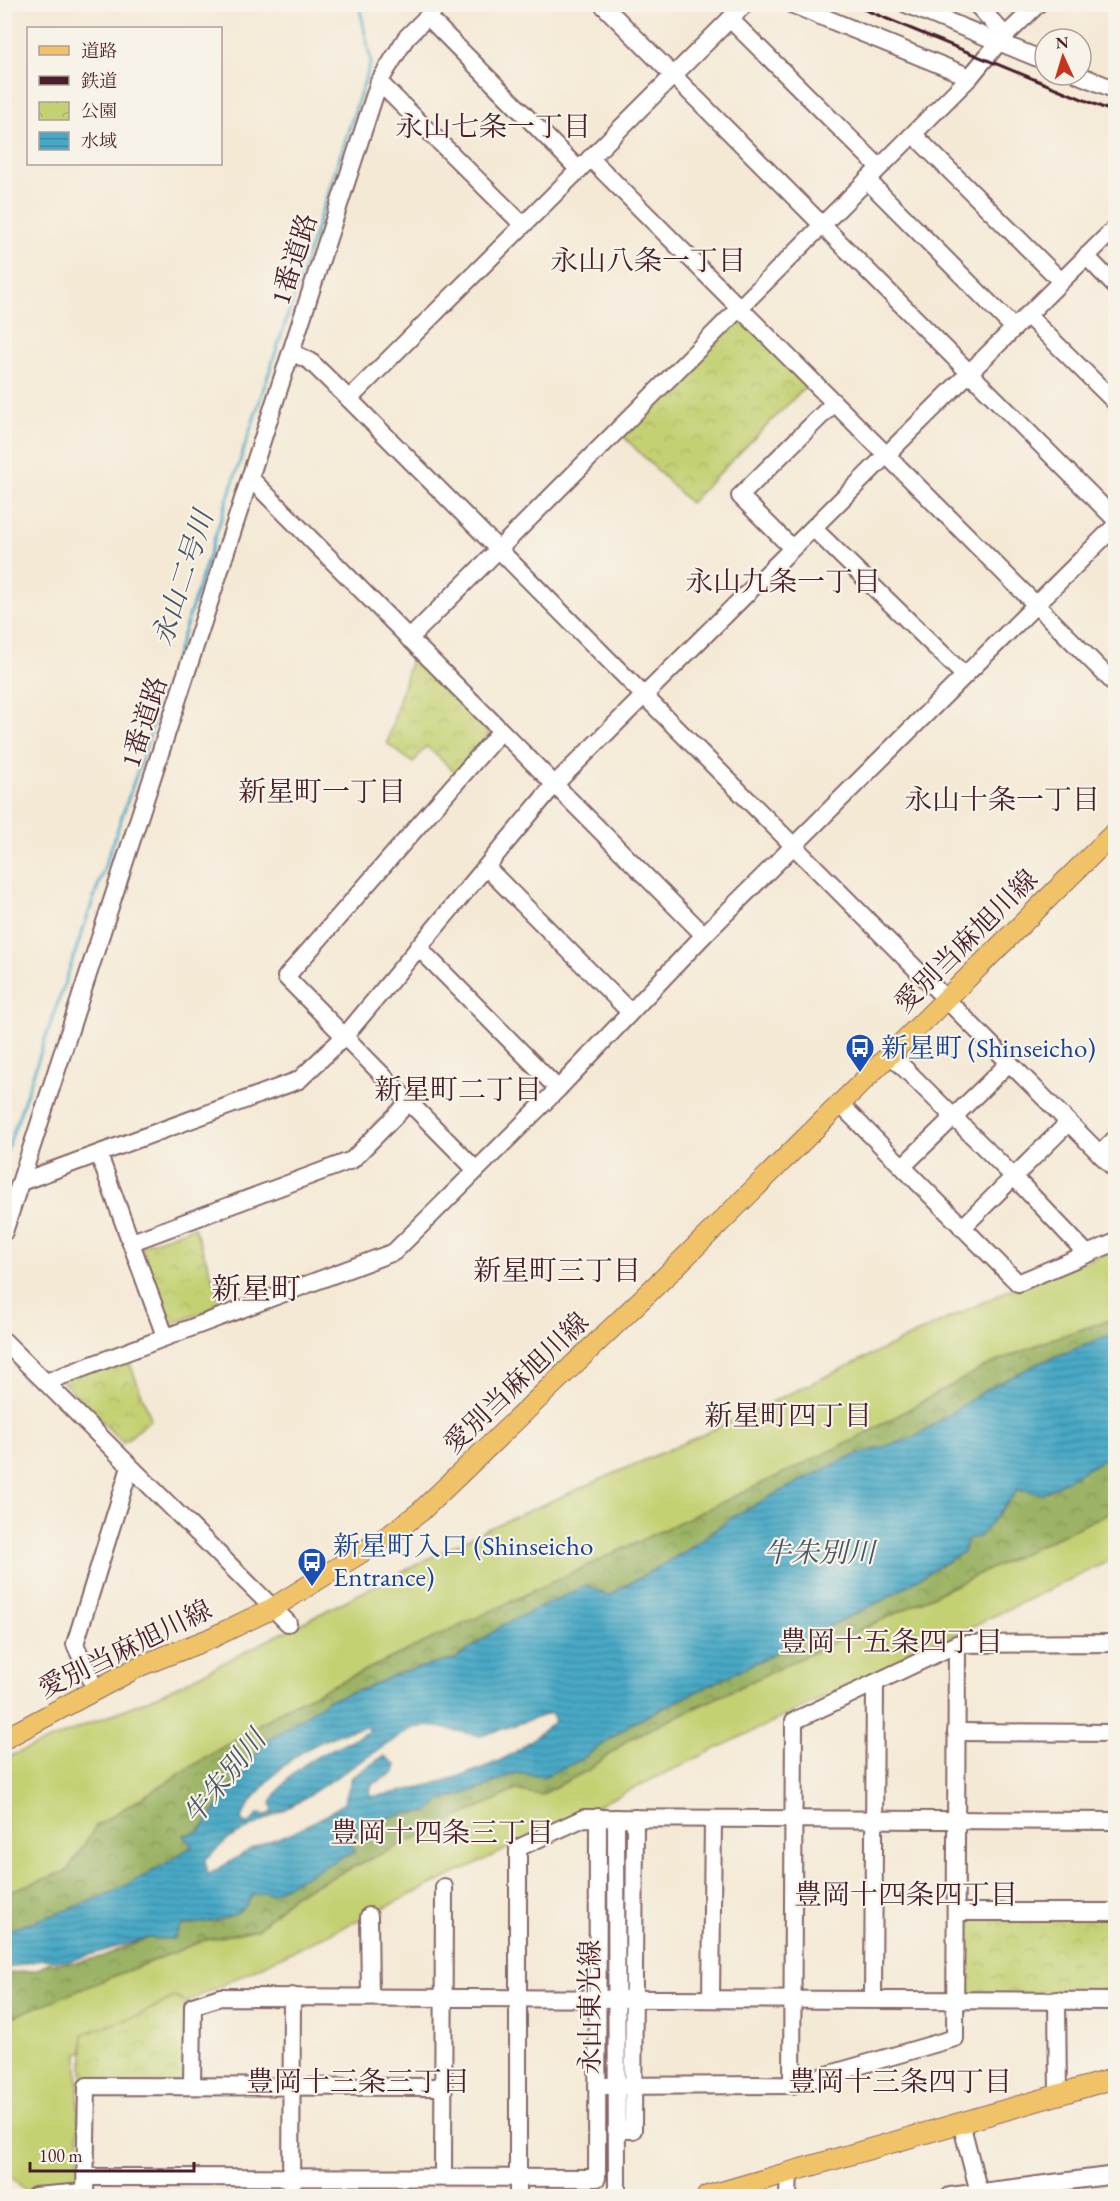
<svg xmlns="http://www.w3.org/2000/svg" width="1120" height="2201" font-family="'EB Garamond','Noto Serif JP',serif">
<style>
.grass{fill:#c4d173;stroke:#87784f;stroke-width:1.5}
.forest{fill:url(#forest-crowns);stroke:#726948;stroke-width:1.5}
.park{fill:url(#park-crowns);stroke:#87784f;stroke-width:1.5}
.water{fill:url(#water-rules);stroke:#486478;stroke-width:1.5;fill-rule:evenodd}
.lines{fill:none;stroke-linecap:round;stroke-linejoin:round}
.stream{stroke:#47a9c6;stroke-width:3}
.minor-casing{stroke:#866666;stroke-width:20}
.major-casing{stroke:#866666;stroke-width:22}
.minor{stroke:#fff;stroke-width:16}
.major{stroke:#f1c369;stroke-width:20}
.rail{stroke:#4a1f2b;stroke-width:3}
.labels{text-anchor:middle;stroke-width:4.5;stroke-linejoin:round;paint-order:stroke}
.street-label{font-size:27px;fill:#4a1f2b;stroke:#f7f3e8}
.transit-label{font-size:27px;fill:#164399;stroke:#f7f3e8;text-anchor:start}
.neighbourhood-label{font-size:28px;fill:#4a1f2b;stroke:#f7f3e8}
.water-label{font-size:28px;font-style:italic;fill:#495669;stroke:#f7f3e8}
.quarter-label{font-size:30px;fill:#4a1f2b;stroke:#f7f3e8}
</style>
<defs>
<pattern id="forest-crowns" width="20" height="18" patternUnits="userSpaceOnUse" patternTransform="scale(1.5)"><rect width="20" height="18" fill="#9bb365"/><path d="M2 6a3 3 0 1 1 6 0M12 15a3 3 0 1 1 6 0" fill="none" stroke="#809153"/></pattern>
<pattern id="park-crowns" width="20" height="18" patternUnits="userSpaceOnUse" patternTransform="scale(1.5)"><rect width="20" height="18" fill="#c4d173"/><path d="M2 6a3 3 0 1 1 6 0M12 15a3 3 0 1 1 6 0" fill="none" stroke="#aab364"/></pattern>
<pattern id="water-rules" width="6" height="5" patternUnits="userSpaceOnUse" patternTransform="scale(1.5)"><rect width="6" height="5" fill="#47a9c6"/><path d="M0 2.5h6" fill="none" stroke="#3d89a1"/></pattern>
</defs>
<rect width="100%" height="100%" fill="#f7f3e8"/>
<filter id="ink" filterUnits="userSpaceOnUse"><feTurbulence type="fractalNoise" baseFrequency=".0167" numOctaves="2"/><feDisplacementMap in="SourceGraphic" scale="12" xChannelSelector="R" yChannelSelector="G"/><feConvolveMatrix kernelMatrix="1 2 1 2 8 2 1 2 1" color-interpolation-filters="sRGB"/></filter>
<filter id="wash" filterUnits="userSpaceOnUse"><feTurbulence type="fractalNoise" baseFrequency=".008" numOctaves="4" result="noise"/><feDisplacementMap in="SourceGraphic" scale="24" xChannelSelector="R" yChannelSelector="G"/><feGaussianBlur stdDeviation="1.35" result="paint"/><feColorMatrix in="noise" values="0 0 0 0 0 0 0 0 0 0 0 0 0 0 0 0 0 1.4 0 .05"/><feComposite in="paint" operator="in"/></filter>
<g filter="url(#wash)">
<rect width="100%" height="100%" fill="#f4e9d5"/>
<g class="grass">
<path d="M 1115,1250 L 1115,1318 L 1049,1340 L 984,1367 L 856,1439 L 287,1707 L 96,1826 L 67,1871 L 5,1893 L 5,1758 L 160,1695 L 485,1530 L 702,1435 L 1009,1290 Z"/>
<path d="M 1115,1510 L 1115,1558 L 78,2054 L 79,2184 L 25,2190 L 5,2171 L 4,2020 L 202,1941 L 257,1929 L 294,1895 L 516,1790 L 541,1795 L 590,1769 L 629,1739 Z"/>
</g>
<g class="forest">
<path d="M 1115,1318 L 1115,1333 L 1037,1364 L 989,1388 L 913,1438 L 847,1458 L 733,1517 L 686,1551 L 608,1596 L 587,1585 L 503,1625 L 455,1659 L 402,1672 L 366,1688 L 328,1700 L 264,1743 L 200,1831 L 184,1835 L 192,1846 C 130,1890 76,1908 5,1931 L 4,1893 L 67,1871 L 96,1826 L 287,1707 L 856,1439 L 984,1367 L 1049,1340 Z"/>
<path d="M 1115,1453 L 1115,1510 L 629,1739 L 590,1769 L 540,1795 L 516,1790 L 294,1895 L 257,1929 L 202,1941 L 5,2020 L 4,1974 L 37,1970 L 48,1963 L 73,1963 L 101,1957 L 147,1938 L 173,1939 L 181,1926 L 233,1915 L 252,1896 L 354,1852 L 351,1843 L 365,1821 C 386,1820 407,1811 428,1812 L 440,1801 L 477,1790 L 516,1773 L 528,1774 L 604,1744 L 629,1725 L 885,1599 L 963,1552 L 968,1538 L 995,1518 L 1018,1490 L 1043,1494 Z"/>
</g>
<g class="park">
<path d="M 741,318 L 809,383 L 690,503 L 623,436 Z"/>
<path d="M 412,655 L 490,734 L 455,772 L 426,746 L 413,763 L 387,743 Z"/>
<path d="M 194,1227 L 223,1305 L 169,1325 L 141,1246 Z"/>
<path d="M 127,1356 L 151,1419 L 123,1443 L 61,1380 Z"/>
<path d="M 956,1912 L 1115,1912 L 1115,2001 L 956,1999 Z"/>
<path d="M 174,1997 L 193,2006 L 192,2086 L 87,2086 L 83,2078 L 83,2034 L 137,2016 Z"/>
</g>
<path class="water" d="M 1115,1333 L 1115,1453 L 1043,1494 L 1018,1490 L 979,1537 L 968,1539 L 963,1552 L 885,1599 L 629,1725 L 581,1760 L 543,1777 L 516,1773 L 477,1790 L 440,1801 L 428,1812 C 407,1811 386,1820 365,1821 L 351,1843 L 355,1851 L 270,1894 L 265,1892 L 252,1896 C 241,1922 205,1921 181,1926 L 173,1939 L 147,1938 L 69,1961 L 42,1959 L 5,1969 L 5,1931 C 74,1909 131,1889 192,1846 L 184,1835 L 200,1831 L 264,1743 L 328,1700 L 366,1688 L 402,1672 L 455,1659 L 503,1625 L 587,1585 L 608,1596 L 686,1551 L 733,1517 L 773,1495 L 847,1458 L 913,1438 L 989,1388 L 1037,1364 ZM 551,1713 L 555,1721 C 539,1734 521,1750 503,1759 C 462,1779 414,1790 370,1797 L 371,1785 L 394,1773 L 396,1765 L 384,1756 L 352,1777 L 344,1803 L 327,1815 L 289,1834 L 258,1845 L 208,1875 L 205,1860 L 228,1839 L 295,1804 L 412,1728 L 432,1726 L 481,1736 ZM 365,1727 L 371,1730 C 327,1754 299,1756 271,1802 L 273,1812 L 267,1815 L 258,1814 L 250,1823 L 244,1824 L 241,1817 C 273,1767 307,1740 365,1727 Z"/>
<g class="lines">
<path class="stream" d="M 4,1159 L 150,735 L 371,62 L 359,4"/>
</g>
</g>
<g filter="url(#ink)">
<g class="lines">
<g class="minor-casing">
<g id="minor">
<path d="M 602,4 L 1116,520"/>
<path d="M 906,4 L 1045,61"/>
<path d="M 976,4 L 1006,36"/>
<path d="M 428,17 L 579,170"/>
<path d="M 730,19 L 879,167"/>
<path d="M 1079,75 L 1116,90"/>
<path d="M 970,77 L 999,42 L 1038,4"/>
<path d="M 379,82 L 523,225"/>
<path d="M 914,135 L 1061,281"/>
<path d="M 590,158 L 1116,685"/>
<path d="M 867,180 L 1014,328"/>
<path d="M 1086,256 L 1116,287"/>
<path d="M 1027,315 L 1116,403"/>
<path d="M 291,352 L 310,361 L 349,399 L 1116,1170"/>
<path d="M 349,399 L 745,4"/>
<path d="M 250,478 L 704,935"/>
<path d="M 813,528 L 964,675"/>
<path d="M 792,548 L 740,496 L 834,403"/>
<path d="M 409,639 L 970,77 L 791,4"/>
<path d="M 486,867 L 630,1012"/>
<path d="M 418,947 L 558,1089"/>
<path d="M 890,1054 L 1014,1177 L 1087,1254"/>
<path d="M 840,1104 L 1018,1283 L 1116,1242"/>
<path d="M 1100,1154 L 1116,1138"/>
<path d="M 99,1155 L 165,1336"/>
<path d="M 903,1166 L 1009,1063"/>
<path d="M 475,1169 L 286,977 L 501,731"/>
<path d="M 21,1182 L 299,1080 L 344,1037 L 554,785 L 1116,227"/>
<path d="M 962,1228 L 1068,1123"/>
<path d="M 4,1232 L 379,82 L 406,38 L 440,4"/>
<path d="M 132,1242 L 352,1160 L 408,1103"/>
<path d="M 4,1341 L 288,1623"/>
<path d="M 46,1382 L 394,1252 L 558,1089 L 704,935 L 1116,525"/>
<path d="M 95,1689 L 75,1644 L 130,1467"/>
<path d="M 956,1732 L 1116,1733"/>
<path d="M 616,1818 L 617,2196"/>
<path d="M 956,1912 L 1116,1912"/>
<path d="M 369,1916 L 370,1997"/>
<path d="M 711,1998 L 713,1820"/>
<path d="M 873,1998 L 875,1683"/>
<path d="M 1057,2000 L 1058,2095"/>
<path d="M 792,2085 L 794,1721 L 957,1644 L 1116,1643"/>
<path d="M 192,2086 L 193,2006 L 220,1997 L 1116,2001"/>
<path d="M 597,2086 L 792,2085 L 955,2038 L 957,1644"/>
<path d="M 961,2123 L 980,2196"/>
<path d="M 616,2130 L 633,2130 L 635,1818"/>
<path d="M 87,2177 L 597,2178 L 598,1817"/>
<path d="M 443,2177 L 444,1887"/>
<path d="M 35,2196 L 85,2192"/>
<path d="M 85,2196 L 87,2086 L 444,2087"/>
<path d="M 291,2196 L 292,1996"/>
<path d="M 518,2196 L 518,1848 L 584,1818 L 1116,1821"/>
<path d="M 788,2196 L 789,2172"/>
<path d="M 950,2196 L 1116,2175"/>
</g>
</g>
<g class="major-casing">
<g id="major">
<path d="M 4,1739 L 140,1666 L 209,1639 L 271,1609 L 391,1534 L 420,1512 L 668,1274 L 1116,831"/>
<path d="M 707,2196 L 1116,2078"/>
</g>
</g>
<use href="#minor" class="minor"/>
<use href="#major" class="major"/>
<path class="rail" d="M 851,4 L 1116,113"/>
</g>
</g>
<defs>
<g id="bus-pin" transform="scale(1.5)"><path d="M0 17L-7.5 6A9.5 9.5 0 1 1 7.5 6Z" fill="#1a4fb4" stroke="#f7f3e8"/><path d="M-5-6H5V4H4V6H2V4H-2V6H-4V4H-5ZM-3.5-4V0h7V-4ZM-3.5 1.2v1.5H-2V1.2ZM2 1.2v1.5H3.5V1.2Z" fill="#fff"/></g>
</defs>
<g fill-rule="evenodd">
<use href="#bus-pin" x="860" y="1048"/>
<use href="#bus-pin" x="312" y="1562"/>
</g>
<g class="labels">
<g class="street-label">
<text transform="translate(294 259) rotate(-72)" y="9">1番道路</text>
<text transform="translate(144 722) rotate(-72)" y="9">1番道路</text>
<text transform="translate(966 941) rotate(-45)" y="9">愛別当麻旭川線</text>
<text transform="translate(516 1383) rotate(-44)" y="9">愛別当麻旭川線</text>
<text transform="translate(125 1649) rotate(-26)" y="9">愛別当麻旭川線</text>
<text transform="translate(590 2007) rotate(-90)" y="9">永山東光線</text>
</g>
<g class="transit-label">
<text x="881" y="1057">新星町 (Shinseicho)</text>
<text x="333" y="1555">新星町入口 (Shinseicho<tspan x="333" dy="31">Entrance)</tspan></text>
</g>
<g class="neighbourhood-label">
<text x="493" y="136">永山七条一丁目</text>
<text x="648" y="270">永山八条一丁目</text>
<text x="783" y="591">永山九条一丁目</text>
<text x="322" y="801">新星町一丁目</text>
<text x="1002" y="809">永山十条一丁目</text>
<text x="458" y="1099">新星町二丁目</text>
<text x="557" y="1280">新星町三丁目</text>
<text x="788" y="1425">新星町四丁目</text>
<text x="891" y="1651">豊岡十五条四丁目</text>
<text x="442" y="1842">豊岡十四条三丁目</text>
<text x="906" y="1904">豊岡十四条四丁目</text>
<text x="358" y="2091">豊岡十三条三丁目</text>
<text x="900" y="2091">豊岡十三条四丁目</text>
</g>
<g class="water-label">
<text transform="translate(182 578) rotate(-72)" y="10">永山二号川</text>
<text x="819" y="1562">牛朱別川</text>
<text transform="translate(224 1777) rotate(-51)" y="10">牛朱別川</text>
</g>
<g class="quarter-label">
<text x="256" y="1299">新星町</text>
</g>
</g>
<rect width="1120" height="2201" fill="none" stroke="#f7f3e8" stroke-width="24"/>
<rect x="27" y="27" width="195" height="138" fill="#f7f3e8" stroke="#b29e9c" stroke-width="1.5"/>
<rect x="39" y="46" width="30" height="9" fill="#f1c369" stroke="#b29e9c" stroke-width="1.5"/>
<text x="81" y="57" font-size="18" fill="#4a1f2b">道路</text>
<rect x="39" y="76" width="30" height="9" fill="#4a1f2b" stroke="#b29e9c" stroke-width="1.5"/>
<text x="81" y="87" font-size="18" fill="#4a1f2b">鉄道</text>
<rect x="39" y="102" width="30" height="18" fill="url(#park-crowns)" stroke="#b29e9c" stroke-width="1.5"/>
<text x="81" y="117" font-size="18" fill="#4a1f2b">公園</text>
<rect x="39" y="132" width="30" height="18" fill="url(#water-rules)" stroke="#b29e9c" stroke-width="1.5"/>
<text x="81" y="147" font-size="18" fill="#4a1f2b">水域</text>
<g transform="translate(1063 57) rotate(356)"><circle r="28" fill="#f7f3e8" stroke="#b29e9c" stroke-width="1.5"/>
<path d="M0-4.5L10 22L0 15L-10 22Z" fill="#c8321e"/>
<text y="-9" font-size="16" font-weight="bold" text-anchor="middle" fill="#4a1f2b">N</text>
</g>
<path d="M30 2162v9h164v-9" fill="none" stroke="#4a1f2b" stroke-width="3"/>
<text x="39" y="2162" font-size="18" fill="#4a1f2b" stroke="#f7f3e8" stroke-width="4.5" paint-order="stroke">100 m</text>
</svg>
